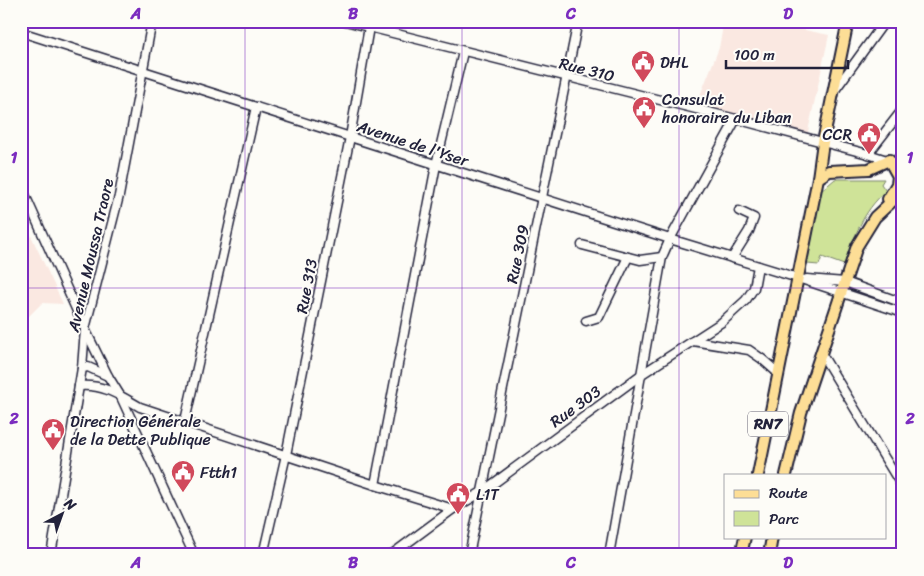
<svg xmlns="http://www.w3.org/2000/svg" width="924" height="576" font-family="Sriracha,sans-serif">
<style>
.built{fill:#fae8e1}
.green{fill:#cfe398;stroke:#78826a}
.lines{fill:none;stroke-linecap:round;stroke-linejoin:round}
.minor-casing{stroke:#22223b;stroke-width:11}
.major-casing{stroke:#22223b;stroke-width:14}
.minor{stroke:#fdfcf7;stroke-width:8}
.major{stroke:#fdde96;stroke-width:10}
.grid{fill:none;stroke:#7b2cbf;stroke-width:1;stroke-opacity:0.55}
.labels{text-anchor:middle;stroke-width:4;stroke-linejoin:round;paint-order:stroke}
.shield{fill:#fdfcf7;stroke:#646373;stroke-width:1}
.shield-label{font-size:15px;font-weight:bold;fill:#22223b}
.poi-label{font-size:16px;fill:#22223b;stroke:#fdfcf7;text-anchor:start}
.street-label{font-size:16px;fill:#22223b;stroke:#fdfcf7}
.neatline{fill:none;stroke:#7b2cbf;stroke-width:2}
.grid-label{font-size:16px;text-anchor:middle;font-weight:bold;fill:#7b2cbf}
</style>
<rect width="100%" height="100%" fill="#fdfcf7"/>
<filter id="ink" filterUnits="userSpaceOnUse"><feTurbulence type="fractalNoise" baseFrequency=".02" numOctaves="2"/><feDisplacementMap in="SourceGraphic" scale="10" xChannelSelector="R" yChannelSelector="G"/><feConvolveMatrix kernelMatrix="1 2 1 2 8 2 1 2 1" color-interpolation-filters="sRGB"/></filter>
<g filter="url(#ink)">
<g class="built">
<path d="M 724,21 L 761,21 L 829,35 L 807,136 L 695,108 L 719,48 Z"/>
<path d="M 21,214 L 63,304 L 42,303 L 21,324 Z"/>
</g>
<path class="green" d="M 835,179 L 884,179 L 881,184 L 886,191 C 862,212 855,236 844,265 L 822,257 L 819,265 L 807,264 L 821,191 Z"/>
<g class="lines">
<g class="minor-casing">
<g id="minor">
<path d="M 345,21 L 736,119 L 868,154 L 903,165"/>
<path d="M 21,32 L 670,239 L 798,278 L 903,313"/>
<path d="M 835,90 L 885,21"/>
<path d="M 868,154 L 903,109"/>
<path d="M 21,186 L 85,329 L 108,376 L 121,397 L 194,555"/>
<path d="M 582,245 L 640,260 L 662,257"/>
<path d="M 732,258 L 749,231 L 754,218 L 739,211"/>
<path d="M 807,279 L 845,282 L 903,303"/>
<path d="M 586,321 L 599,317 L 628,257"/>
<path d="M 693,341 L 749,350 L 762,359 L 778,373"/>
<path d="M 821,353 L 903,488"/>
<path d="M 82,368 L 88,367 L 108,376"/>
<path d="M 79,386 C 104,384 119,395 140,407 L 375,485 L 453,509"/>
<path d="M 185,421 L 256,107"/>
<path d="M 375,485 L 436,165 L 463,52"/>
<path d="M 51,555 L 82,368 L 85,329 L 119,196 L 152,21"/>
<path d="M 263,555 L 286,455 L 350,137 L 370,21"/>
<path d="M 391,555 L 453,509 L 482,492 L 642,374 L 722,322 L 746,300 L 754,288 L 758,266"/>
<path d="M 469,555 L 578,21"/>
<path d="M 609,555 L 662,257 L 670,239 L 736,119"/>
</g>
</g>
<g class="major-casing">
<g id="major">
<path d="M 818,178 L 829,171 L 869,169 L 889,160 L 898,176 L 897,184 L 888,199"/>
<path d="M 758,475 L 818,178 L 823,142 L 848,21"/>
<path d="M 786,475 L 801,413 L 857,246 L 875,217 L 903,191"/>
<path d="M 741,555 L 745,537"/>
<path d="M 769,555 L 772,537"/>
</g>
</g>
<use href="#minor" class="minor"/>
<use href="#major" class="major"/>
</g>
</g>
<path class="grid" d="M 245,21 L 245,555M 462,21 L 462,555M 679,21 L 679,555M 21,288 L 903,288"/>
<defs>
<g id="civic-pin" transform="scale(1.25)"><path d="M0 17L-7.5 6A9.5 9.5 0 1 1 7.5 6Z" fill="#d1495b" stroke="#fdfcf7"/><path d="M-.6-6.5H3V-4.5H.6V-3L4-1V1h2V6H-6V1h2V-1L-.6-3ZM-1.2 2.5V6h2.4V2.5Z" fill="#fff"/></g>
</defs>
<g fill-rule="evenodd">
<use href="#civic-pin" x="643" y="62"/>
<use href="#civic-pin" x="644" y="108"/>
<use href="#civic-pin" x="869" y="134"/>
<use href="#civic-pin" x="53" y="430"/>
<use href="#civic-pin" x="183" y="472"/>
<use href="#civic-pin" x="458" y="494"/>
</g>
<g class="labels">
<rect class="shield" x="748" y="411.5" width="40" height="25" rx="4"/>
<g class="shield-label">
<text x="768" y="429">RN7</text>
</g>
<g class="poi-label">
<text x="660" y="68">DHL</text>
<text x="662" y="105">Consulat<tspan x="662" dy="18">honoraire du Liban</tspan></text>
<text x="852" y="140" text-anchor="end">CCR</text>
<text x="70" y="427">Direction Générale<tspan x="70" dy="18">de la Dette Publique</tspan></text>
<text x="200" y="478">Ftth1</text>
<text x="476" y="500">L1T</text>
</g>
<g class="street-label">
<text transform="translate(587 69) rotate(14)" y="6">Rue 310</text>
<text transform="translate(413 143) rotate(18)" y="6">Avenue de l'Yser</text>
<text transform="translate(517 254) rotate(-78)" y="6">Rue 309</text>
<text transform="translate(90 255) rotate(-77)" y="6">Avenue Moussa Traore</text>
<text transform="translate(306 286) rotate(-79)" y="6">Rue 313</text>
<text transform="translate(575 406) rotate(-36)" y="6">Rue 303</text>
</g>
</g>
<rect width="924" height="576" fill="none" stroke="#fdfcf7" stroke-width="55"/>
<rect x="724" y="474" width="162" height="65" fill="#fdfcf7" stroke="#a5a5ac"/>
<rect x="734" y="490" width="25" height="8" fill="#fdde96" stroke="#a5a5ac"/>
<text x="769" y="498" font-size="15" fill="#22223b">Route</text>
<rect x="734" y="511" width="25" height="15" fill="#cfe398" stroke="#a5a5ac"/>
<text x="769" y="524" font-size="15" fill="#22223b">Parc</text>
<g transform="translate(62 514) rotate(41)" stroke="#fdfcf7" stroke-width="4" paint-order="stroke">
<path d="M0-4L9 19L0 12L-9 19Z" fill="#22223b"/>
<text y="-8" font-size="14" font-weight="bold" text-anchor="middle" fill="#22223b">N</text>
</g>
<path d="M726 60v8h122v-8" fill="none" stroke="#22223b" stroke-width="2.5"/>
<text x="734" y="60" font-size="15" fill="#22223b" stroke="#fdfcf7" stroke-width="4" paint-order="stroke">100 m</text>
<rect x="28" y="28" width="868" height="520" class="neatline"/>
<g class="grid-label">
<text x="136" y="19">A</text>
<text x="353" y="19">B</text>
<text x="571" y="19">C</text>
<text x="788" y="19">D</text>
<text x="14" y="163">1</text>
<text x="910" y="163">1</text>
<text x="14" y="424">2</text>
<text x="910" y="424">2</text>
<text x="136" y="568">A</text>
<text x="353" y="568">B</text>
<text x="571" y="568">C</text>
<text x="788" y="568">D</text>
</g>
</svg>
